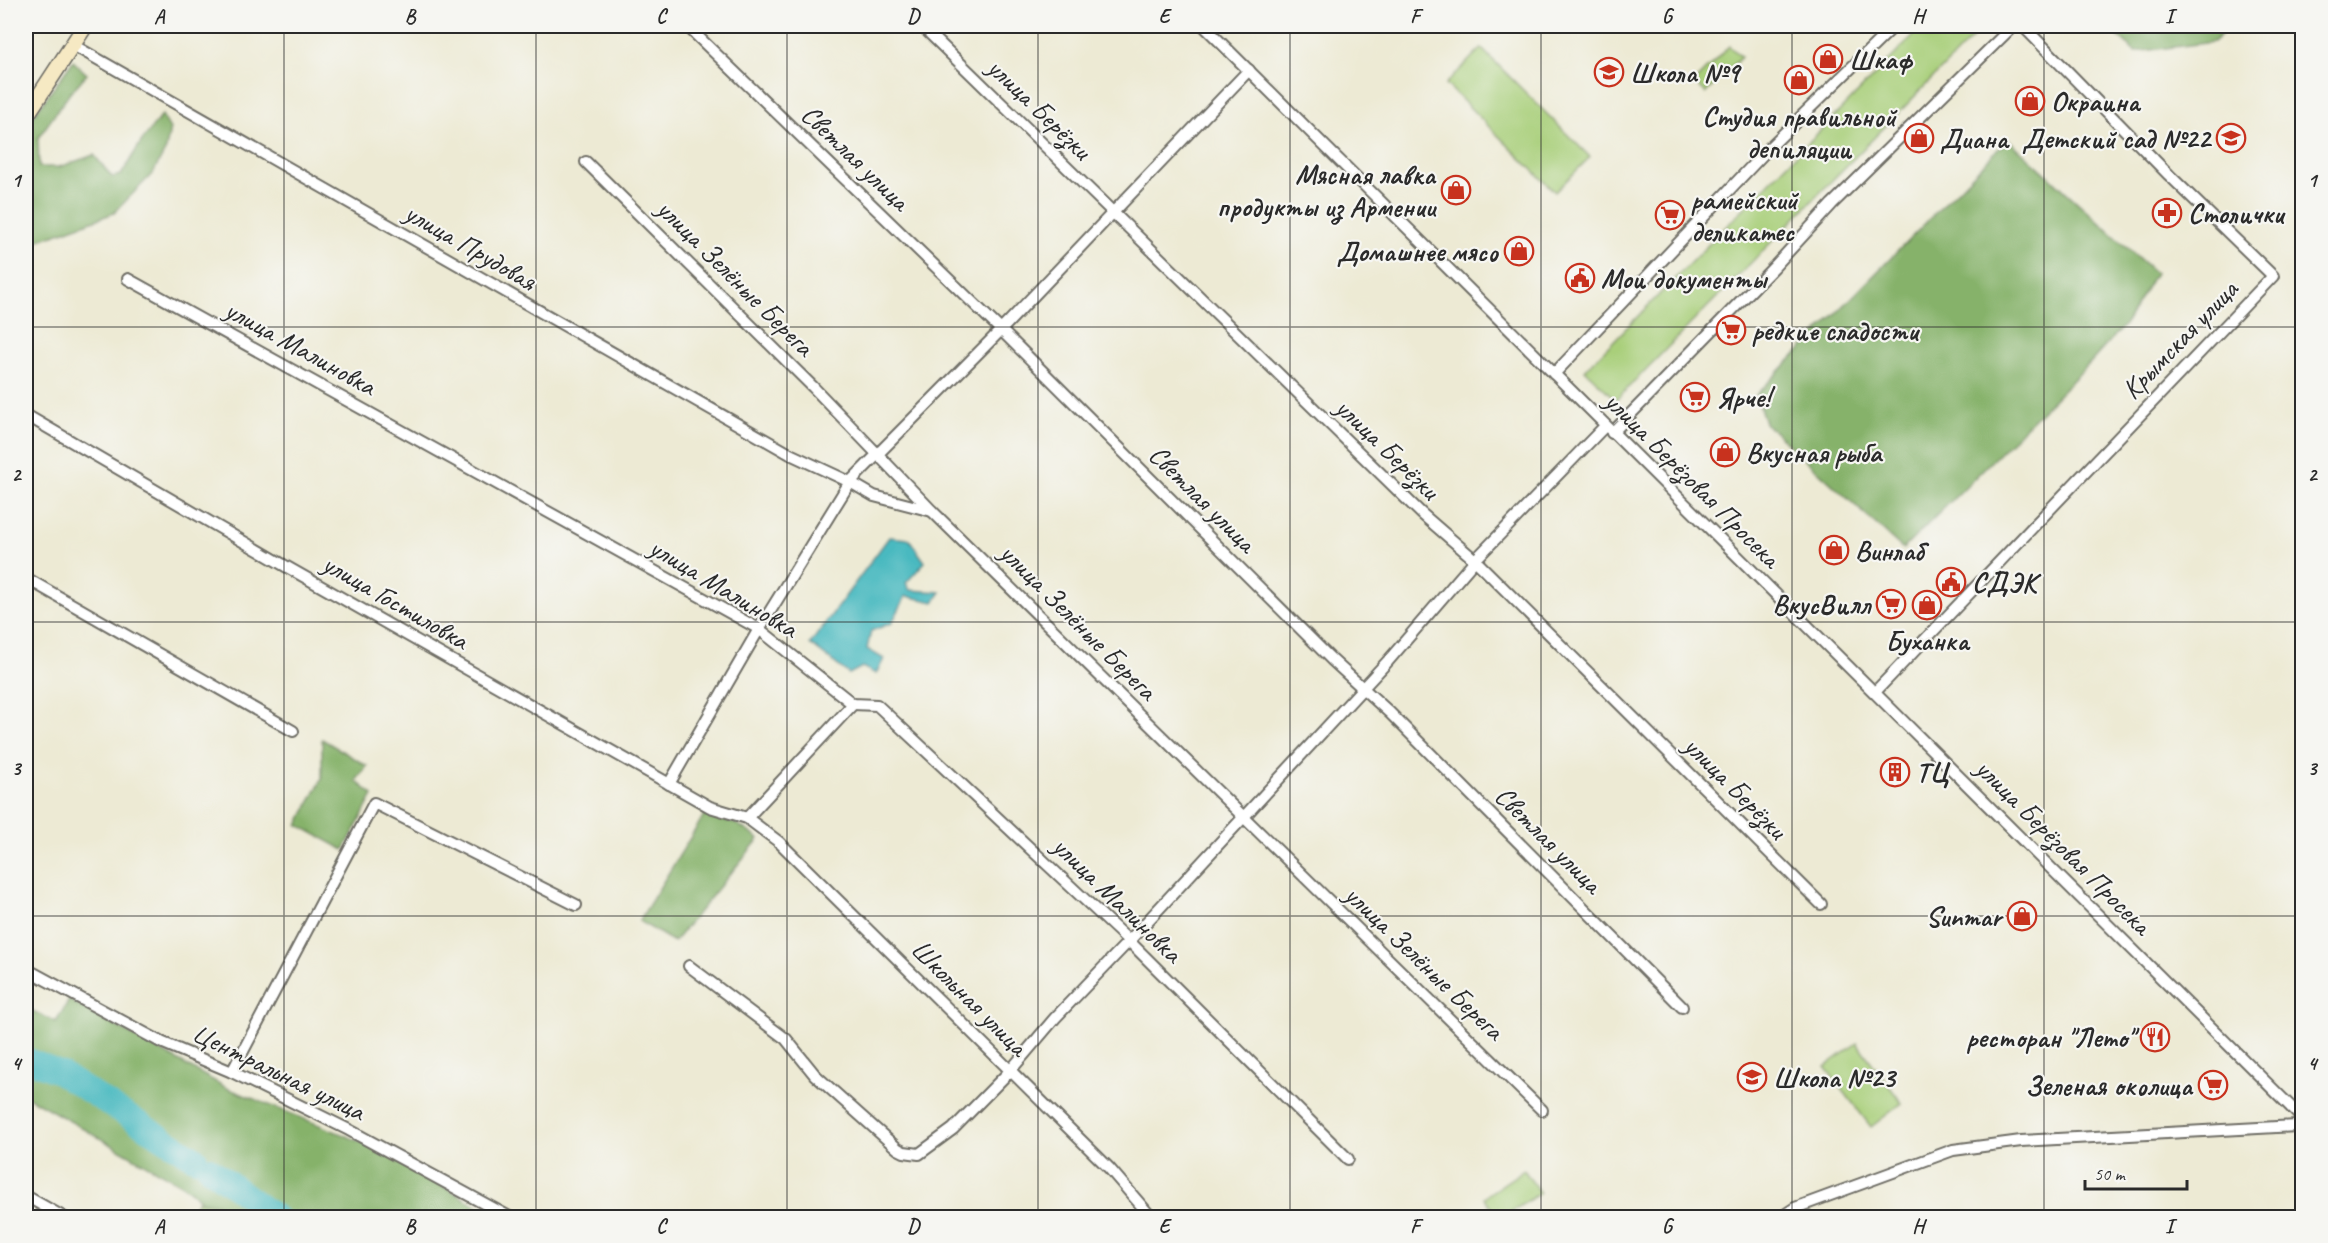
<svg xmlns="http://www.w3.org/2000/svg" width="2328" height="1243" font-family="Caveat,sans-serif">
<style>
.green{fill:#a9cf7a;stroke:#6a7d52;stroke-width:1.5}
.forest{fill:#86b26a;stroke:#586e4a;stroke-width:1.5}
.water{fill:#4ab9c0;stroke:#3a7276;stroke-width:1.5}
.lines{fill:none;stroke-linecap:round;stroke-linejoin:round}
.river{stroke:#4ab9c0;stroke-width:24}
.minor-casing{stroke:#6f6e66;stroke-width:14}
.secondary-casing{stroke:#6f6e66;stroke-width:18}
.minor{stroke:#fff;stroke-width:10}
.secondary{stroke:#f6e9c3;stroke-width:15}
.grid{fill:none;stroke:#2b2b2b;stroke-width:1.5;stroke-opacity:0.55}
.labels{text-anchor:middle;stroke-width:4.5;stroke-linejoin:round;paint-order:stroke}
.poi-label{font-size:28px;font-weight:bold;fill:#2b2b2b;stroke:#f6f6f2;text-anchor:start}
.street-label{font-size:28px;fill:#2b2b2b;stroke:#f6f6f2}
.neatline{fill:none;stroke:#2b2b2b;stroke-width:2}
.grid-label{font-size:20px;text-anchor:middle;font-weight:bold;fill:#2b2b2b}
</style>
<rect width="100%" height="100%" fill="#f6f6f2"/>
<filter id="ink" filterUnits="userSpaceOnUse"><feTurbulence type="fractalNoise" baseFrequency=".0167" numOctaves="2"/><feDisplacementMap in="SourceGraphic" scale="12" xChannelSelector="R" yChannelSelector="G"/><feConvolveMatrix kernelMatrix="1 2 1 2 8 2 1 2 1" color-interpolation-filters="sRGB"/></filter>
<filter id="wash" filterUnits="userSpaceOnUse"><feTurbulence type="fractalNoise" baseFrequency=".008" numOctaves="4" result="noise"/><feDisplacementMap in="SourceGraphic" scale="24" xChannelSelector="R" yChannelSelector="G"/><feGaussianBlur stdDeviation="1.35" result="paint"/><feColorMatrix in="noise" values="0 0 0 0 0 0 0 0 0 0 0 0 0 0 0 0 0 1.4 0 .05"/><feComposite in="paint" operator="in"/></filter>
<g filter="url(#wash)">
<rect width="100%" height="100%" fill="#edead4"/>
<g class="green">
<path d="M 1923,26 L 1984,26 L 1616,400 L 1585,370 Z"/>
<path d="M 1729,46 L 1741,57 L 1706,93 L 1694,82 Z"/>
<path d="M 1481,48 L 1590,157 L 1555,192 L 1446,84 Z"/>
<path d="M 1857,1043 L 1902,1103 L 1871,1127 L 1825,1067 Z"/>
<path d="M 1524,1170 L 1540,1193 L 1503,1217 L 1498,1217 L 1484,1197 Z"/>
<path d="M 199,1198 L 200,1201 L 218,1204 L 234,1217 L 188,1218 Z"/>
</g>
<g class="forest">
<path d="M 2107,26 L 2230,26 L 2213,42 L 2135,52 Z"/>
<path d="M 73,61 L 87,74 L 70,93 L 38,138 L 39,167 L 59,167 L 94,155 L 112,177 L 121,175 L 141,142 L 162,115 L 170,129 L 166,149 L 153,173 L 114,213 L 26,245 L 26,126 Z"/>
<path d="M 2008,139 L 2155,273 L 2126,323 L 2092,361 L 1903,549 L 1765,423 L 1756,395 Z"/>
<path d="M 322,739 L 367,766 L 356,781 L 373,795 L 344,850 L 298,825 L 322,778 Z"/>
<path d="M 706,812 L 717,819 L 737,824 L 759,839 L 674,942 L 639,921 Z"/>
<path d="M 69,1000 L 227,1088 L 364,1143 L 445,1187 L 495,1217 L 234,1217 L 218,1204 L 200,1201 L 199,1198 L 184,1186 L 26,1096 L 26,1008 L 56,1022 Z"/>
</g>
<path class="water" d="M 889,537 L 909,539 L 925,562 L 906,583 L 910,590 L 941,592 L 934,602 L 906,596 L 892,623 L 871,631 L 867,649 L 884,659 L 876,674 L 862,667 L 849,674 L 810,644 Z"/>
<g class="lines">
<g class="river">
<path d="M 26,1059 L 60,1073 L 196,1159"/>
<path d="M 209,1168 L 277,1218"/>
</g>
</g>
</g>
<g filter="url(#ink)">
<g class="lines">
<g class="minor-casing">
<g id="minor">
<path d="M 687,26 L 1001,330 L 1332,660 L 1390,713 L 1682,1007"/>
<path d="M 922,26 L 1422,514 L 1475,560 L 1821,904"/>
<path d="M 1204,26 C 1570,390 1937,753 2302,1118"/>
<path d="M 73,45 L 790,454 L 850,482 L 874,496 L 932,511"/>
<path d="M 586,162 L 813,387 L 932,511 L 1542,1110"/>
<path d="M 128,279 L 759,629 L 853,704 L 877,705 L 1129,941 L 1348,1159"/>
<path d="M 1554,374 L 1770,147 L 1894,26"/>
<path d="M 26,415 L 287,567 L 710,807 L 747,818 L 779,842 L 1109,1168 L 1152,1218"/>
<path d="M 1612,433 L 1774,267 L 1832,204 L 2013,26"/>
<path d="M 26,578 L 293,731"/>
<path d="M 1875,692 L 2273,276 L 2169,175 L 2023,26"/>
<path d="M 669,784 L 759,629 L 850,482 L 1001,330 L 1249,70"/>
<path d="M 747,818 L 853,704"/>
<path d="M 689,966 L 786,1039 L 815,1075 L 898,1149 L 904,1152 L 919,1154 L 953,1129 L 1010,1071 L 1055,1018 L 1129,941 L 1388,661 L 1475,560 L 1605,426"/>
<path d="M 26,969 L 161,1042 L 232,1072 L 349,1130 L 511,1218"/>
<path d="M 232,1072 L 374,803 L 576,905"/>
<path d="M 26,1196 L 65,1218"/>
<path d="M 1780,1218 L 1795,1208 L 1953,1150 L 2021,1141 L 2297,1126 L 2302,1122"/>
</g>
</g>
<g class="secondary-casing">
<path id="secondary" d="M 26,116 L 85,26"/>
</g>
<use href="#minor" class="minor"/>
<use href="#secondary" class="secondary"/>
</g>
</g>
<path class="grid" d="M 284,26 L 284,1218M 536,26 L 536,1218M 787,26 L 787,1218M 1038,26 L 1038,1218M 1290,26 L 1290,1218M 1541,26 L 1541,1218M 1792,26 L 1792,1218M 2044,26 L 2044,1218M 26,327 L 2302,327M 26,622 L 2302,622M 26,916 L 2302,916"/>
<defs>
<g id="shop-ring" transform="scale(1.5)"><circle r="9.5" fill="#f6f6f2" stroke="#c8321e" stroke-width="1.5"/><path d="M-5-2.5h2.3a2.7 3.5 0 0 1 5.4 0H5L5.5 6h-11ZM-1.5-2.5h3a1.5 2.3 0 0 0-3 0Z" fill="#c8321e"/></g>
<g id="school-ring" transform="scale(1.5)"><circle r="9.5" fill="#f6f6f2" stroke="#c8321e" stroke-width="1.5"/><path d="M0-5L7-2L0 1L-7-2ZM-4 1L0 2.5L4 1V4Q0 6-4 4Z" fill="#c8321e"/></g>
<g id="pharmacy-ring" transform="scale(1.5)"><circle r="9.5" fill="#f6f6f2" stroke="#c8321e" stroke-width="1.5"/><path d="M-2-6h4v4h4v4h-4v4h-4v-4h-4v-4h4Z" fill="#c8321e"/></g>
<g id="supermarket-ring" transform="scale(1.5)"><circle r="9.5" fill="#f6f6f2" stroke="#c8321e" stroke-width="1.5"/><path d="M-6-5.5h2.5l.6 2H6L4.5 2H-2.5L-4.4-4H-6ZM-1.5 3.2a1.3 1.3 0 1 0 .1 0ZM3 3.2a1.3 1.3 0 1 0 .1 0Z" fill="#c8321e"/></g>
<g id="civic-ring" transform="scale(1.5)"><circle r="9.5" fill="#f6f6f2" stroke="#c8321e" stroke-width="1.5"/><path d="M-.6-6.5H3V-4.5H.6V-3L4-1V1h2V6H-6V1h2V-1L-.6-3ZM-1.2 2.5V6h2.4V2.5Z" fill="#c8321e"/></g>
<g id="building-ring" transform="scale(1.5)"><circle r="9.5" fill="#f6f6f2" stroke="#c8321e" stroke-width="1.5"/><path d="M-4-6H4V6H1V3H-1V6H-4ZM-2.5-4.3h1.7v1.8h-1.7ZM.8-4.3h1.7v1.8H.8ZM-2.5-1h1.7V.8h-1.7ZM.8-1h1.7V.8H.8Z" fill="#c8321e"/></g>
<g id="restaurant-ring" transform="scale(1.5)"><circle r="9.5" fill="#f6f6f2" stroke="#c8321e" stroke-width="1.5"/><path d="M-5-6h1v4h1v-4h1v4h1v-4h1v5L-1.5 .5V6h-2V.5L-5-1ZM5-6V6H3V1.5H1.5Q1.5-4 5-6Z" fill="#c8321e"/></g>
</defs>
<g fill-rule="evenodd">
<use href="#shop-ring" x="1828" y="59"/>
<use href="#school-ring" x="1609" y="72"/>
<use href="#shop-ring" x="1799" y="80"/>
<use href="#shop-ring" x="2030" y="101"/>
<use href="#shop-ring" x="1919" y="138"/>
<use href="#school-ring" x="2231" y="138"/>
<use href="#shop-ring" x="1456" y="190"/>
<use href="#pharmacy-ring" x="2167" y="213"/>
<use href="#supermarket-ring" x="1670" y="215"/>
<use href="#shop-ring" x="1519" y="251"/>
<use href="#civic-ring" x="1580" y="278"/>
<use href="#supermarket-ring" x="1731" y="330"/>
<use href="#supermarket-ring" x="1695" y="397"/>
<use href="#shop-ring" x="1725" y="452"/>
<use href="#shop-ring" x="1834" y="550"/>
<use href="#civic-ring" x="1951" y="582"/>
<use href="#supermarket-ring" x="1891" y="604"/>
<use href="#shop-ring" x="1927" y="605"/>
<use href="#building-ring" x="1895" y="772"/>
<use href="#shop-ring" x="2022" y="916"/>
<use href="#restaurant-ring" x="2155" y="1037"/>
<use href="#school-ring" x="1752" y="1077"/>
<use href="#supermarket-ring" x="2213" y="1085"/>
</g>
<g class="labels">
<g class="poi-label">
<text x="1849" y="69">Шкаф</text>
<text x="1630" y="82">Школа №9</text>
<text x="2051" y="111">Окраина</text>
<text x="1799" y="126" text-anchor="middle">Студия правильной<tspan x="1799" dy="32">депиляции</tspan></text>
<text x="1940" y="148">Диана</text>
<text x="2210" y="148" text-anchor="end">Детский сад №22</text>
<text x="1435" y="184" text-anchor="end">Мясная лавка<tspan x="1435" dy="32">продукты из Армении</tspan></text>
<text x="1691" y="209">рамейский<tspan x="1691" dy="32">деликатес</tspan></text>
<text x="2188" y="223">Столички</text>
<text x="1498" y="261" text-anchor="end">Домашнее мясо</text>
<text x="1601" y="288">Мои документы</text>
<text x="1752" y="340">редкие сладости</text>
<text x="1716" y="407">Ярче!</text>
<text x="1746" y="462">Вкусная рыба</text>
<text x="1855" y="560">Винлаб</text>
<text x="1972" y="592">СДЭК</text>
<text x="1870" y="614" text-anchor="end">ВкусВилл</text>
<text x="1927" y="650" text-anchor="middle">Буханка</text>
<text x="1916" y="782">ТЦ</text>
<text x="2001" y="926" text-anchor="end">Sunmar</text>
<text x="2134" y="1047" text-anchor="end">ресторан "Лето"</text>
<text x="1773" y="1087">Школа №23</text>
<text x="2192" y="1095" text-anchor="end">Зеленая околица</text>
</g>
<g class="street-label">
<text transform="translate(1040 108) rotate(44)" y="10">улица Берёзки</text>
<text transform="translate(856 157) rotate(44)" y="10">Светлая улица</text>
<text transform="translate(471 246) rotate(30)" y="10">улица Прудовая</text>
<text transform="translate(736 277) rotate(45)" y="10">улица Зелёные Берега</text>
<text transform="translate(2179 339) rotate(-46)" y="10">Крымская улица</text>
<text transform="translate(301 347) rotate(29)" y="10">улица Малиновка</text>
<text transform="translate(1388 448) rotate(44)" y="10">улица Берёзки</text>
<text transform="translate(1693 479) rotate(45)" y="10">улица Берёзовая Просека</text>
<text transform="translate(1203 498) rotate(45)" y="10">Светлая улица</text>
<text transform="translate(724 587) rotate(31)" y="10">улица Малиновка</text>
<text transform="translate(396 601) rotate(30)" y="10">улица Гостиловка</text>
<text transform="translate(1079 621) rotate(45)" y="10">улица Зелёные Берега</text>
<text transform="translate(1736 787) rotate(45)" y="10">улица Берёзки</text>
<text transform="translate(1549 839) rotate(45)" y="10">Светлая улица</text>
<text transform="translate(2064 846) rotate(45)" y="10">улица Берёзовая Просека</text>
<text transform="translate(1118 899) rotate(44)" y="10">улица Малиновка</text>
<text transform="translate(1425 962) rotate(44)" y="10">улица Зелёные Берега</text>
<text transform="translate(970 997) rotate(45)" y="10">Школьная улица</text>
<text transform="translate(279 1071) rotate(26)" y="10">Центральная улица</text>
</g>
</g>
<rect width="2328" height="1243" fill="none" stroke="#f6f6f2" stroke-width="66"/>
<path d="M2085 1180v9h102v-9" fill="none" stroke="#2b2b2b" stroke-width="3"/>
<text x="2094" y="1180" font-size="18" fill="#2b2b2b" stroke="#f6f6f2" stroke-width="4.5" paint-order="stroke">50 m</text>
<rect x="33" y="33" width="2262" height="1177" class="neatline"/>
<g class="grid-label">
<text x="159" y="23">A</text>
<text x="410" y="23">B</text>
<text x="661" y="23">C</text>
<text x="913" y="23">D</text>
<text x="1164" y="23">E</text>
<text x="1415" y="23">F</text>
<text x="1667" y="23">G</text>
<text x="1918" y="23">H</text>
<text x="2169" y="23">I</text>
<text x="16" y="187">1</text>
<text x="2312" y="187">1</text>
<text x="16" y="481">2</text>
<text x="2312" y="481">2</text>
<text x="16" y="775">3</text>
<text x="2312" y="775">3</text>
<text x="16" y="1070">4</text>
<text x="2312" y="1070">4</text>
<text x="159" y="1233">A</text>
<text x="410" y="1233">B</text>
<text x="661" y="1233">C</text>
<text x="913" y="1233">D</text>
<text x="1164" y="1233">E</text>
<text x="1415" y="1233">F</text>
<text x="1667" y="1233">G</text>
<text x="1918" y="1233">H</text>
<text x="2169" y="1233">I</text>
</g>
</svg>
